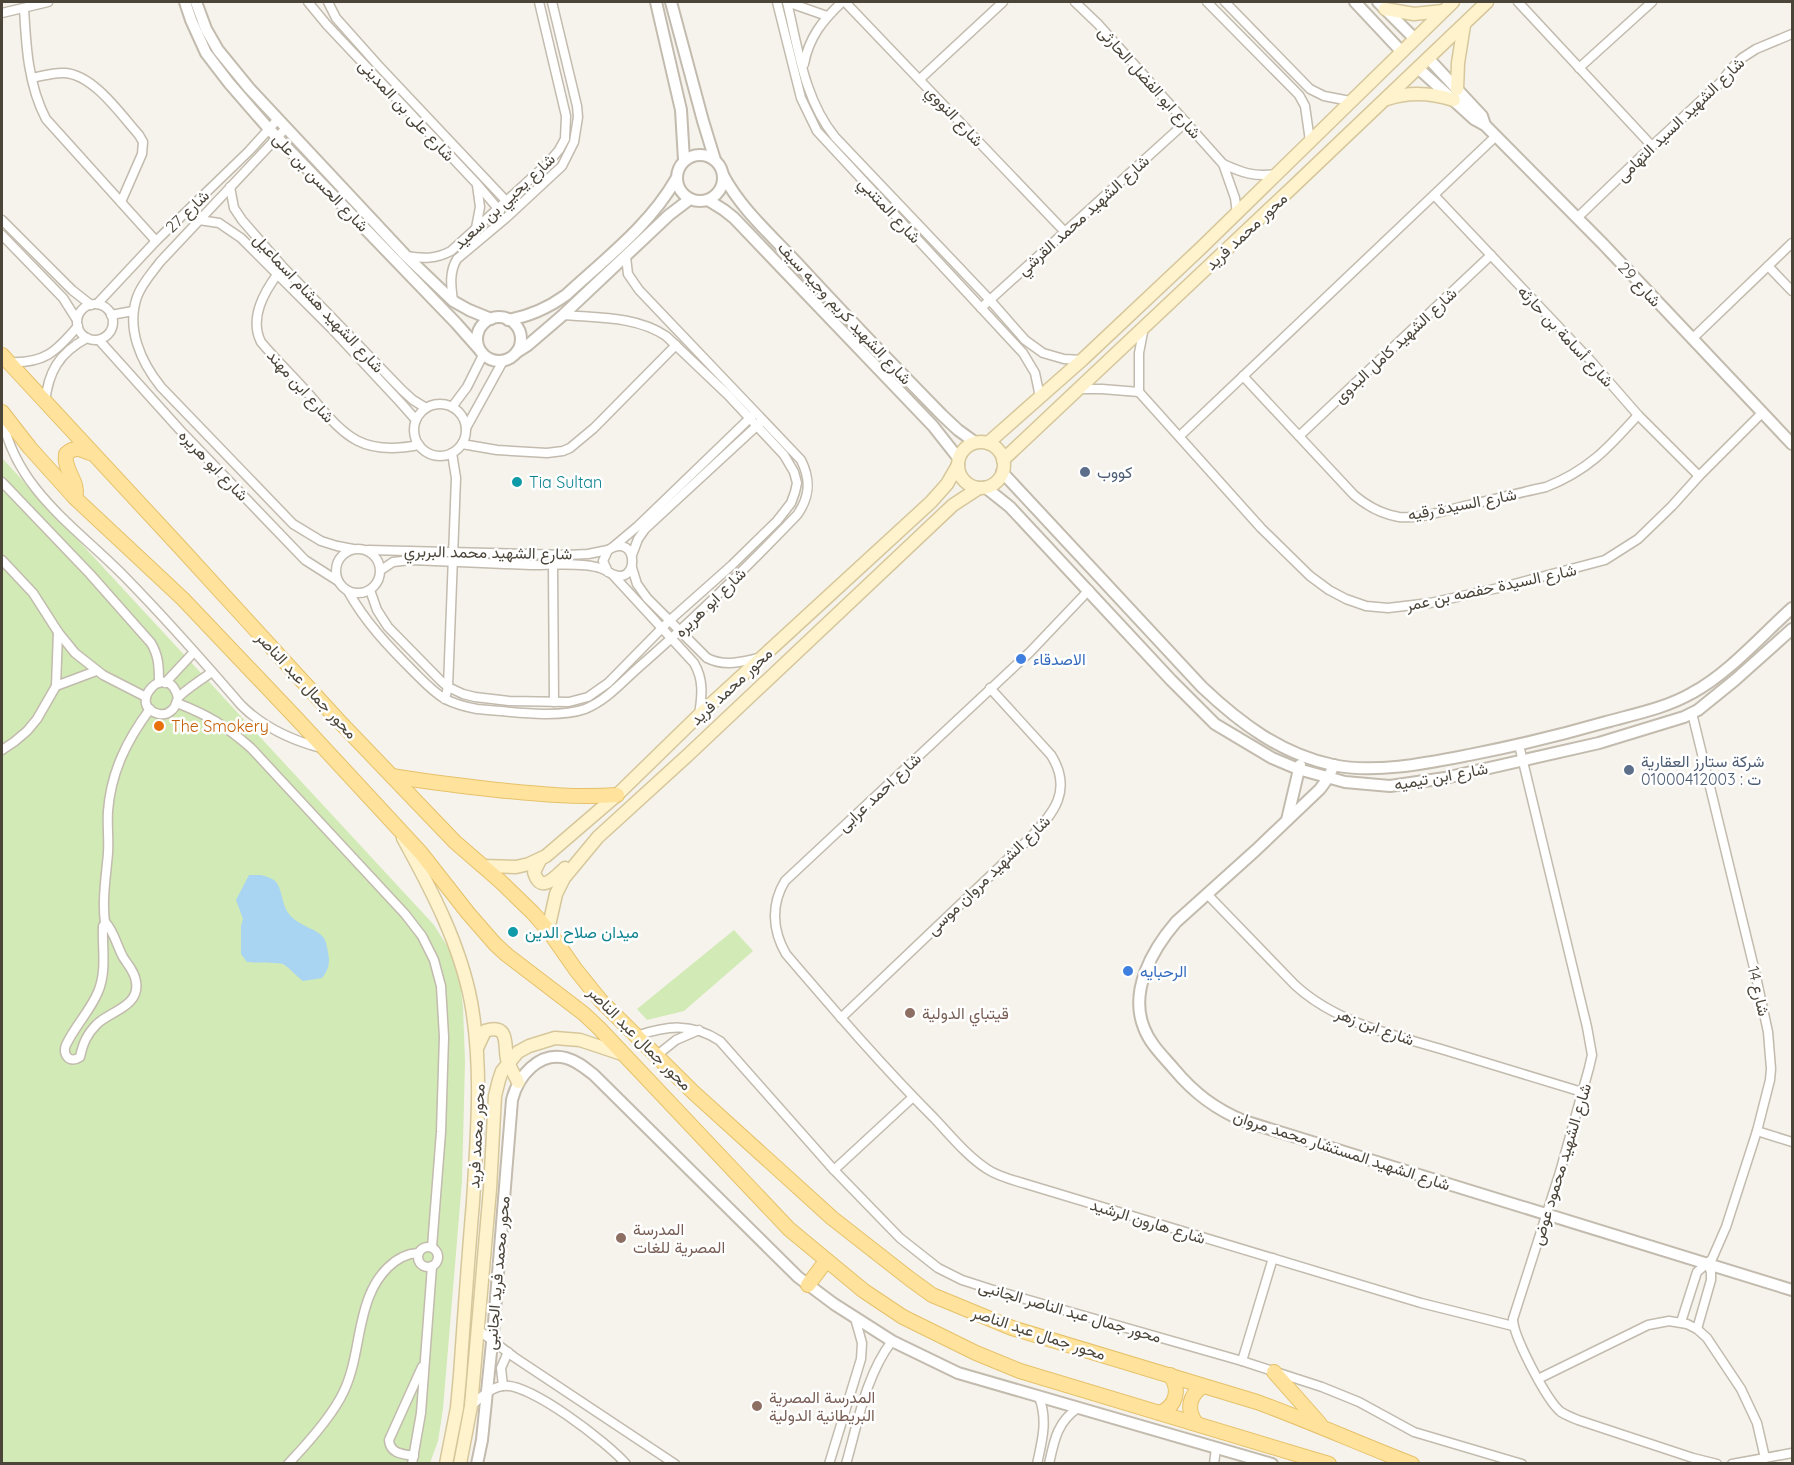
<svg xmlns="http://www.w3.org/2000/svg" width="1794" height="1465" font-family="Quicksand,Vazirmatn,sans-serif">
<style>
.green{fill:#d2eab5}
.water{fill:#a9d4f2}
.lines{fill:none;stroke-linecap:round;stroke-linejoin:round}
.minor-casing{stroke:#c2bbae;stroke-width:11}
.tertiary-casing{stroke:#c2bbae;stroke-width:14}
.secondary-casing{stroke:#d6c79b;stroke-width:15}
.primary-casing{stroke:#e6c16a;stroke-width:16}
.minor{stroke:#fff;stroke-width:8}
.tertiary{stroke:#fff;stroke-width:10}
.secondary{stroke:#fff3cd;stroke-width:12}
.primary{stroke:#ffe39c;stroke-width:14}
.service-dot{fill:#5c6f8a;stroke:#fff;stroke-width:2}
.culture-dot{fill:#0f9aa8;stroke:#fff;stroke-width:2}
.shop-dot{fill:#3f7fe0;stroke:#fff;stroke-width:2}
.food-dot{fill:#e8710a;stroke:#fff;stroke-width:2}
.education-dot{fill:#8d6e63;stroke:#fff;stroke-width:2}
.labels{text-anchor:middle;stroke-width:5;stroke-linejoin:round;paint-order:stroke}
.street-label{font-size:16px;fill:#4b4439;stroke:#fff}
.service-label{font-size:16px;fill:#4e5e75;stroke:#fff;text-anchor:start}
.culture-label{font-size:16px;fill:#0d838f;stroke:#fff;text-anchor:start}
.shop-label{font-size:16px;fill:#366cbe;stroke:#fff;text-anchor:start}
.food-label{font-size:16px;fill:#c56008;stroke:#fff;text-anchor:start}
.education-label{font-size:16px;fill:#785e54;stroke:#fff;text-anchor:start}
</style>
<rect width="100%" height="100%" fill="#f6f3ec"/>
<g class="green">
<path d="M 2,458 L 434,925 L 449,949 L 460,983 L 463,1007 L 465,1062 L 462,1181 L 443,1409 L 438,1441 L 430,1463 L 2,1463 Z"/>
<path d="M 734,930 L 753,951 L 684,1011 L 647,1020 L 637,1009 Z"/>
</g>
<path class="water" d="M 261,875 C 265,876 271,878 274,880 C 283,888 281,904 289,914 C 298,926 318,929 324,938 C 326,941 327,948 328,952 C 330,963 329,969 322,978 L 303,981 C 296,976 290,968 283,964 C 278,962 255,963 247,962 L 241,954 L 241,926 L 243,919 L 236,900 L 249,875 Z"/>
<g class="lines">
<g class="minor-casing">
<g id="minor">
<path d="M 308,2 L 327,25 L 477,184 L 500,211"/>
<path d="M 328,2 L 336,18 L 377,64 L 510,205"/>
<path d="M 777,2 L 801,98 L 817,131 L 1023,353 L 1035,373 L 1040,397"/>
<path d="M 787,2 C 798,48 804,99 835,137 L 989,299 L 1025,340 L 1043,353 L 1064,359 L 1082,360"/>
<path d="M 787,2 L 827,16"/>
<path d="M 845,2 L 1065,232"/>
<path d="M 1075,2 L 1098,24 L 1223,164 L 1235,198 L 1237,213"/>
<path d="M 1207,2 L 1299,95 L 1305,106 L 1310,141"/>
<path d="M 1225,2 L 1310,89 L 1324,96 L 1350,101"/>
<path d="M 1518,2 L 1652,146"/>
<path d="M 24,8 C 26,45 28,85 46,119 L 156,241"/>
<path d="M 2,13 L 48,2"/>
<path d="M 804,64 C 809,37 823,20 842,2"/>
<path d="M 1579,68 L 1652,2"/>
<path d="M 32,78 C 43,76 54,72 65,73 C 94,75 121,115 139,135 L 143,142 L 142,154 L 121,202"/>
<path d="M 920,79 L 1003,2"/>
<path d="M 286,128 L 160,262 C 152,273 142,283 137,297 C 126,329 141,362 161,387 L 293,524 L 321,541 L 337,546 L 353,549"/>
<path d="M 1223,164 C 1243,173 1254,177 1276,174"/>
<path d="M 230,187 L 234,208 L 242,220 L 283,267 L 402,390 L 413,400 L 426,408"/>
<path d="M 1434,195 L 1590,360 L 1638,415 L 1699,476"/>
<path d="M 1577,218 L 1652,146 L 1721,82 L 1731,69 L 1742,58 L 1756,49 L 1792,34"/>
<path d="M 2,220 L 72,290 L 91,305"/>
<path d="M 199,220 L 219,223 L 241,238 L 331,328 L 401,403 L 416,420"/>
<path d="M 476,228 L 480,207 L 477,185"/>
<path d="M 2,235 L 63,298 L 77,320"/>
<path d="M 406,256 C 423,259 436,259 451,251 L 547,164 L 559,150 L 565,139 L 566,116 L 539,2"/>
<path d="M 1768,266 L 1792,291"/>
<path d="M 279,272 C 264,292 249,318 261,342 C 275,359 291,374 306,391 C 343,433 357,457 419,445"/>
<path d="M 453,301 C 451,286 449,272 457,259 L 506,218 L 562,166 L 574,142 L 578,117 L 577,106 L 552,2"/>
<path d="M 97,304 L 156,241 L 249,151 L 278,119"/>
<circle cx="95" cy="322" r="18"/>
<path d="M 981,308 L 1186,122"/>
<path d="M 111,315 L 133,311"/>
<path d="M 1692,339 L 1792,243"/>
<path d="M 99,340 L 180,430 L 305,560 L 338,581"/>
<path d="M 8,362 C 44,364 56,352 78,326"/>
<path d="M 1243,376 L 1354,495 C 1367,506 1381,514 1399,517 C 1421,519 1443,511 1464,506 C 1491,500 1518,493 1546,487 C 1589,470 1608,448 1638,415"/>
<path d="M 1077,389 L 1102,389 L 1139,392"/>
<path d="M 1139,392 L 1261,528 L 1310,576 L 1329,590 L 1346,599 L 1366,606 L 1388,608 L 1430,603 L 1503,587 L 1605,560 L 1638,539 L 1672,506 L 1699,476 L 1763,412"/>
<path d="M 1139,392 L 1139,353 L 1144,327"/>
<path d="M 45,403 C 48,372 59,353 87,338"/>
<circle cx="440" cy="430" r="26"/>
<path d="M 452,407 L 467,387 L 483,355"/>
<path d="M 2,417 C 16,490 76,527 125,577 C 165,618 204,662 241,705 C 263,727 291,740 321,748"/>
<path d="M 466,428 L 503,361"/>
<path d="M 1180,436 L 1496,136"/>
<path d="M 1299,436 L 1491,255"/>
<path d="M 462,444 L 497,450 L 547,453 L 563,451 L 570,448 L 594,428 L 676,345"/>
<path d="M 2,482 L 90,574 L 151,643 C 159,656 159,668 159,683"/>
<path d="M 613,547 L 638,526 L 751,417"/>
<circle cx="358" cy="571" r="22"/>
<path d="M 368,550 L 567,555 L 588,554 L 608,550"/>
<path d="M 632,555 L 638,539 L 645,529 L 761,422"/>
<path d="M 2,560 L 33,593 L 58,632 L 75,653 L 103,675 L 146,697"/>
<path d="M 553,566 L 554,702"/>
<path d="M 632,568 L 637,584 L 647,598 L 707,658 C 725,667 740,662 759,658"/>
<path d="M 381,570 L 393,562 L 411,560 C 451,562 491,563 531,565 C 549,565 584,562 600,568 C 604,569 608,572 612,574 C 640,587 639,531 608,550 L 603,561 L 608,572"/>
<path d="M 613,575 L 694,663 C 704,680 702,696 699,715"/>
<path d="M 370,590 L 377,610 L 388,627 L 441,681 L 448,687 L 463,694 L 475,697 L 509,701 L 569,702 L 588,697 L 608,683 L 669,621 L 732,565 L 777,521 L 791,503 L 795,492 L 797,483 L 794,472 L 784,455 L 728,395 L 666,336 C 636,316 598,318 563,315"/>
<path d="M 1089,590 L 1030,652 L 785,881 C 771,904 772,930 786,954 C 834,1010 882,1066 934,1118 C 951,1136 967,1156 987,1169 C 999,1177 1013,1180 1026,1184 L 1421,1303 L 1513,1326"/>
<path d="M 348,591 C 365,622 389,647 413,671 C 423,681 433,692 445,699 C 455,704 466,707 477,709 C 507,711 557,719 585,709 C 606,701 623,681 639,667 C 694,619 746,568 797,515 C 810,497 811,480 801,460 L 639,290 L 628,274 L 626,257"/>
<path d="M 165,683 L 194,652"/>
<path d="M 56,686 L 96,671"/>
<path d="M 178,698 C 168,657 124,706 159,714 C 164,715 168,714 172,710 C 176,707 176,702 178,698 C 182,692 205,677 212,672"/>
<path d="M 445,699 L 448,687 L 456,478 L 452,453"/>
<path d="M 177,703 C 208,715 226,726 251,748 L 405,914 L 422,936 L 434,960 L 441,986 L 444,1037 L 441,1132 L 432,1247"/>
<path d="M 1519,745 L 1587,1027 L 1592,1055 L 1589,1068 L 1560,1172 L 1513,1319 C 1513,1336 1547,1401 1561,1412 C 1566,1415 1573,1418 1578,1420 L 1693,1458 L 1717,1464"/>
<path d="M 2,750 L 14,742 L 27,731 L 37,719 L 56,686 L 58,632"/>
<path d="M 1207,894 L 1295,985 C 1335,1022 1390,1034 1441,1049 C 1488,1063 1535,1078 1582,1092"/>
<path d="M 105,923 C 102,899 106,877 108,853 C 109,839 107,825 108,811 C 111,772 127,740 150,709"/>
<path d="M 106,923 C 114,932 117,946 123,957 C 128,965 135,972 136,982 C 140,1006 111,1011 97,1024 C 87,1034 83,1043 80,1057 C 70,1064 62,1055 66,1045 C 75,1026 90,1011 98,992 C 107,971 102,948 103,926 Z"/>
<path d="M 841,1018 L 1030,838 C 1054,813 1073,790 1051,755 L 990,688"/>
<path d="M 636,1036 C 667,1026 691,1022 720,1041 L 834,1170 L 900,1238 L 938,1268 L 962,1280 L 990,1289 L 1242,1361 L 1322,1387 L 1359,1402 L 1414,1432 L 1522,1464"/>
<path d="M 656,1056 L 676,1040 L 699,1030"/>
<path d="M 1757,1131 L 1792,1142"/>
<path d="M 834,1170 L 913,1097"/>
<circle cx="428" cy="1257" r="10"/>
<path d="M 1681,1322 L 1697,1272 L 1712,1259 L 1726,1227 L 1757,1131 L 1770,1080 L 1771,1069 L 1768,1032 L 1755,972 L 1692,713"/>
<path d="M 477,1329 L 514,1357 L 675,1464"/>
<path d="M 1697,1329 L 1711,1280 L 1711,1272 L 1708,1264"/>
<path d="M 1242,1361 L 1273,1258"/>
<path d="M 1538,1379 L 1648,1325 L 1669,1321 L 1687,1324 L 1697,1329 L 1707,1338 L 1741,1389 L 1757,1423 L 1765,1458"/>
<path d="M 503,1386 L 501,1368 L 508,1352"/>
<path d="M 471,1406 C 480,1398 490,1388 502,1386 C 528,1381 608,1443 626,1464"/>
<path d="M 414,1456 C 403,1454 390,1454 389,1440 L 422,1367"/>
<path d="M 288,1464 C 307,1444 333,1415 344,1391 C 358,1361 357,1327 369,1297 C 377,1276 395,1254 418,1253"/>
<path d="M 412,1464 L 421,1413 L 432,1266"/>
<path d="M 829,1464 L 861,1359 L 862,1343 L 855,1318"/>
<path d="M 846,1464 C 858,1422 866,1375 892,1341"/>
<path d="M 1037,1464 C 1042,1441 1048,1420 1039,1397"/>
<path d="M 1049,1464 C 1054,1441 1057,1422 1078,1408"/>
<path d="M 1214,1464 L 1216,1448"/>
<path d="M 1732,1464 L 1792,1453"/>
</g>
</g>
<g class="tertiary-casing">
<g id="tertiary">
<path d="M 185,2 L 191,20 L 206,53 L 229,83 L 269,129 L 456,323 L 479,349"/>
<path d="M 196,2 L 206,29 L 218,50 L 249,88 L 406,256 L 453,301 L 469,310 L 491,319"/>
<path d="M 656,2 L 681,110 L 684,160"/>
<path d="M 671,2 L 703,121 L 715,160"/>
<path d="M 1355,2 L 1401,51"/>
<path d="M 1378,2 L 1414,38"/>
<path d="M 1428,58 L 1482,116 L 1485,125"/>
<path d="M 1418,68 L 1474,119 L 1485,125 L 1603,244 L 1792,444"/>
<circle cx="700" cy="178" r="23"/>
<path d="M 723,175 C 741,209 771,235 797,263 C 844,314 893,365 942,415 L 958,430 L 976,443"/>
<path d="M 708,200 L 724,210 L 734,218 L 933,426 L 959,459"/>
<circle cx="499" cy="339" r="22"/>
<path d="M 508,320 C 531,316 548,308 566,295 C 605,259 650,225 676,179"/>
<path d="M 517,352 L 528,345 L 563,315 L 669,215 L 690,199"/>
<path d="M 1002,472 L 1202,687 C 1240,723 1281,754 1333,765 C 1375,774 1428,763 1469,755 C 1515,746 1561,735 1606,722 C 1635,714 1666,708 1692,693 C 1728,674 1762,635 1792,608"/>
<path d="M 985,487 L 1010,507 L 1171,680 L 1215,724 L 1272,758 L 1298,769 L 1345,782 L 1390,786 L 1445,778 L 1599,743 L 1684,717 L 1698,710 L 1735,680 L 1792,629"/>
<path d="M 1334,765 L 1328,778 L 1320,789 L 1256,850 L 1176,922 C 1152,950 1129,991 1144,1028 C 1150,1044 1163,1056 1174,1069 C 1194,1093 1215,1109 1244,1121 L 1792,1290"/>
<path d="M 1287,820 L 1300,765"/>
<path d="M 477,1464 L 482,1440 L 494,1323 L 512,1100 C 518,1076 539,1051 566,1058 C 577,1061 585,1068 594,1075 L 798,1277 L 834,1304 L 892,1341 L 958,1373 L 1272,1464"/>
</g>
</g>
<g class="secondary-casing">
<g id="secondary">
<path d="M 1385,9 L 1414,14 L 1443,11"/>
<path d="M 1457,89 L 1458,63 L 1464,25"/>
<path d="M 1387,99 C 1410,91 1432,93 1454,100"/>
<circle cx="981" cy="465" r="23"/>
<path d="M 988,443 L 1082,360 L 1201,248 L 1453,2"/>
<path d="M 1003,460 L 1297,183 L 1487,2"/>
<path d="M 403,838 C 431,889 460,944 471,1002 C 483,1069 477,1135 473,1202 C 468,1260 464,1318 460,1375 L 457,1408 L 446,1464"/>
<path d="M 540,860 L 534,872 C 541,895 555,877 565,868"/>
<path d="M 482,866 L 516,867 L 529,864 L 546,856 L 617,795 L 698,716 L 931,502 L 947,484 L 958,465"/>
<path d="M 548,930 L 556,894 L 564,878 L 598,837 L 688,755 L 953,505 L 979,488"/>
<path d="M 478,1046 L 485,1031 C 510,1023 504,1045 507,1059 C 509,1067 515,1075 518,1082"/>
<path d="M 460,1464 L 471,1406 L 490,1189 L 495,1096 L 499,1080 L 502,1071 L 518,1052 L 529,1046 L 555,1038 L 580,1040 L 625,1055"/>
</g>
</g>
<g class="primary-casing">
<g id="primary">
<path d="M 2,355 L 179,546 L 338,720 L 455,842 L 500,881 L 533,913 L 548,930 L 576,970 L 601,1001 L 693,1092 L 832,1218 L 910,1279 L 932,1295 L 1012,1328 L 1257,1402 C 1309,1421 1360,1444 1412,1464"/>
<path d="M 2,412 L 30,448 L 75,498 L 183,599 L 298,720 L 421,853 L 468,913 L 495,944 L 507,955 L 583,1013 L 598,1027 L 789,1229 L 864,1291 L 903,1317 L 976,1353 L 1020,1371 L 1329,1464"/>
<path d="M 75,498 C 80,481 63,471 66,454 C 74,446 81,449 90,453"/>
<path d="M 392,776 C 427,782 462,786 497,790 C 537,794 577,798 617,795"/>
<path d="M 808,1285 L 826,1261"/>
<path d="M 1274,1372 L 1320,1424"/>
<path d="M 1160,1413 C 1176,1406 1181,1390 1170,1375"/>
<path d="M 1196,1423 C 1186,1410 1189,1395 1203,1386"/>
</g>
</g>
<use href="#minor" class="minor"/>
<use href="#tertiary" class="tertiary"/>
<use href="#secondary" class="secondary"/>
<use href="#primary" class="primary"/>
</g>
<g class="service-dot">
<circle cx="1085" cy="472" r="6"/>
<circle cx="1629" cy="770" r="6"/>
</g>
<g class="culture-dot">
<circle cx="517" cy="482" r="6"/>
<circle cx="513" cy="932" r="6"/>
</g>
<g class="shop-dot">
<circle cx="1021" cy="659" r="6"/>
<circle cx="1128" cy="971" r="6"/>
</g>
<circle class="food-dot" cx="159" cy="726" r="6"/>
<g class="education-dot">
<circle cx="910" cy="1013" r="6"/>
<circle cx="621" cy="1238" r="6"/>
<circle cx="757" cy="1406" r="6"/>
</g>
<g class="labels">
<g class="street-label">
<text transform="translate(1150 82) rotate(48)" y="6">شارع ابو الفضل الحارثى</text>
<text transform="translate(407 110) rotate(47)" y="6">شارع على بن المدينى</text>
<text transform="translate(955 116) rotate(47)" y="6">شارع النووي</text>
<text transform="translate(1680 119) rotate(-44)" y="6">شارع الشهيد السيد التهامى</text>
<text transform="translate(321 182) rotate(46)" y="6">شارع الحسن بن على</text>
<text transform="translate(504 201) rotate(-43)" y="6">شارع يحيي بن سعيد</text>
<text transform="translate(890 210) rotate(47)" y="6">شارع المتنبي</text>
<text transform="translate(187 211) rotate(-44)" y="6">شارع 27</text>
<text transform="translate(1083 215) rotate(-42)" y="6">شارع الشهيد محمد القرشي</text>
<text transform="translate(1246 231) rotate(-43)" y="6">محور محمد فريد</text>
<text transform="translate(1640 284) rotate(47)" y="6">شارع 29</text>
<text transform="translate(319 303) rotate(47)" y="6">شارع الشهيد هشام اسماعيل</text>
<text transform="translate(845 313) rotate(47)" y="6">شارع الشهيد كريم وجيه سيف</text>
<text transform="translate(1566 336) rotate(47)" y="6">شارع أسامة بن حارثه</text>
<text transform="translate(1395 345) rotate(-43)" y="6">شارع الشهيد كامل البدوى</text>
<text transform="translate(301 386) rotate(48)" y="6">شارع ابن مهند</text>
<text transform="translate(214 465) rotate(46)" y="6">شارع ابو هريره</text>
<text transform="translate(1462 504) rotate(-11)" y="6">شارع السيدة رقيه</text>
<text transform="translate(488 552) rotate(1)" y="6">شارع الشهيد محمد البربري</text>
<text transform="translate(1491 587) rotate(-12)" y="6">شارع السيدة حفصه بن عمر</text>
<text transform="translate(710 602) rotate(-44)" y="6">شارع ابو هريره</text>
<text transform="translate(307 685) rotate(47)" y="6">محور جمال عبد الناصر</text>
<text transform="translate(731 686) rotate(-43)" y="6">محور محمد فريد</text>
<text transform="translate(1441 776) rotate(-10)" y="6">شارع ابن تيميه</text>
<text transform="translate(879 792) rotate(-43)" y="6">شارع احمد عرابى</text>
<text transform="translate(988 875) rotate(-44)" y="6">شارع الشهيد مروان موسى</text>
<text transform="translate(1759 991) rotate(77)" y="6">شارع 14</text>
<text transform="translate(1375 1026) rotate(20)" y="6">شارع ابن زهر</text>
<text transform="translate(640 1038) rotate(45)" y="6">محور جمال عبد الناصر</text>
<text transform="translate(476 1136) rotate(-87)" y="6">محور محمد فريد</text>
<text transform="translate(1342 1150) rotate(18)" y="6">شارع الشهيد المستشار محمد مروان</text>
<text transform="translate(1561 1164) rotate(-73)" y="6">شارع الشهيد محمود عوض</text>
<text transform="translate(1148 1221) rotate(17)" y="6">شارع هارون الرشيد</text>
<text transform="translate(497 1273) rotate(-85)" y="6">محور محمد فريد الجانبى</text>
<text transform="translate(1070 1311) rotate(16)" y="6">محور جمال عبد الناصر الجانبى</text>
<text transform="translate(1039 1333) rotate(18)" y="6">محور جمال عبد الناصر</text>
</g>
<g class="service-label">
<text x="1097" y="478">كووب</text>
<text x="1641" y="767">شركة ستارز العقارية<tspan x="1641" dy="18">ت : 01000412003</tspan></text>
</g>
<g class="culture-label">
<text x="529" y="488">Tia Sultan</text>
<text x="525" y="938">ميدان صلاح الدين</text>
</g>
<g class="shop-label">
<text x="1033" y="665">الاصدقاء</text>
<text x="1140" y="977">الرحبايه</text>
</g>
<g class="food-label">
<text x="171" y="732">The Smokery</text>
</g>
<g class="education-label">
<text x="922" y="1019">قيتباي الدولية</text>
<text x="633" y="1235">المدرسة<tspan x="633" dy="18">المصرية للغات</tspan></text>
<text x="769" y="1403">المدرسة المصرية<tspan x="769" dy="18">البريطانية الدولية</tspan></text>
</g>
</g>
<rect width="1794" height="1465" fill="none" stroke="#4b4439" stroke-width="6"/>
</svg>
